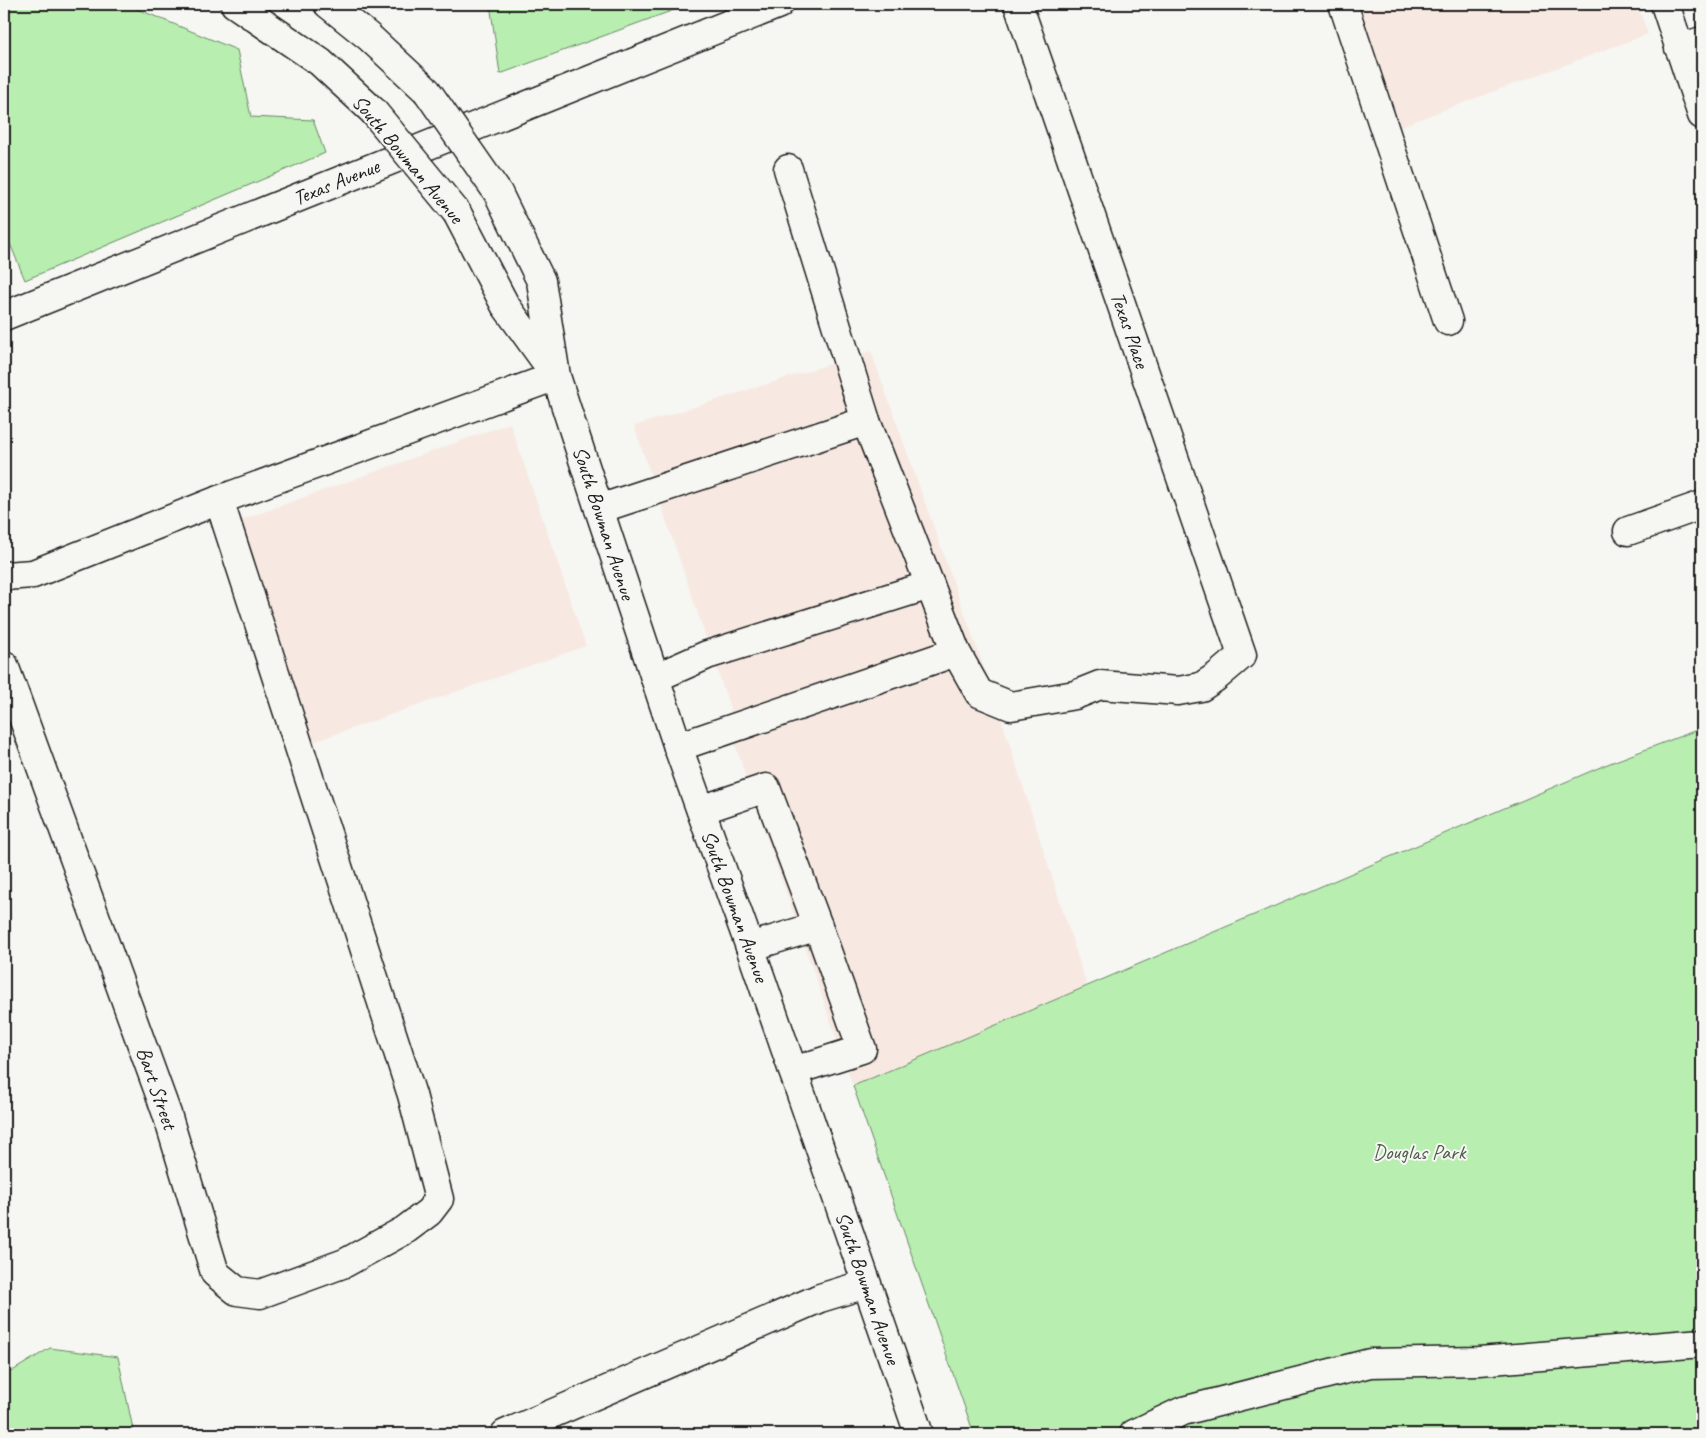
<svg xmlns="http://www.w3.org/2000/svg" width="1706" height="1438" font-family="Caveat,sans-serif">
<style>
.built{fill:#f7e9e2}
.green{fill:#b8eeb0;stroke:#6a8566}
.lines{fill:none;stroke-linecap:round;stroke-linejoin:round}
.minor-casing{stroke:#1c1c1c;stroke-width:31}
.major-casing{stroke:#1c1c1c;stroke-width:31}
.minor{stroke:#f6f6f2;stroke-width:28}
.major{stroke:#f6f6f2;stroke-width:28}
.major-bridge-casing{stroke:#1c1c1c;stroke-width:31;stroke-linecap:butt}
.major-bridge{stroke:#f6f6f2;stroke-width:28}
.labels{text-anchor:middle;stroke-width:4;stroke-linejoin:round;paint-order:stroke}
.street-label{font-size:21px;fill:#1c1c1c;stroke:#f6f6f2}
.park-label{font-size:21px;fill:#4b5b48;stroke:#f6f6f2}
</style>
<rect width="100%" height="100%" fill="#f6f6f2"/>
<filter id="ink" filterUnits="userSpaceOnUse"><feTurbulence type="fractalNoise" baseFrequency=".02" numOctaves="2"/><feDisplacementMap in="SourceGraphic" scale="10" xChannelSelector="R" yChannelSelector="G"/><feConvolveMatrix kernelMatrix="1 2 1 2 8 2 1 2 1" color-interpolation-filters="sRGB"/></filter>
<g filter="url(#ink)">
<g class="built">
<path d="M 1343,4 L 1637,4 L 1648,34 L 1385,132 Z"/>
<path d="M 871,351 L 995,699 L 1087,986 L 853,1086 L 733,739 L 730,708 L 634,426 Z"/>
<path d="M 510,423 L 586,646 L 299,747 L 227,525 Z"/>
</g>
<g class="green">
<path d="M 11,4 L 125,4 L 237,50 L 251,117 L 313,120 L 325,153 L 25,280 L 4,229 L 4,14 Z"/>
<path d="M 490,4 L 690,4 L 500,74 Z"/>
<path d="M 1702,728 L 1702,1434 L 974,1434 L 853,1086 L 1610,763 Z"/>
<path d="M 50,1348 L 118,1357 L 134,1434 L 4,1434 L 4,1376 Z"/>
</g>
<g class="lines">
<g class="minor-casing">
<g id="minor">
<path d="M 1343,4 L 1448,321"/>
<path d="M 1665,4 L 1702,115"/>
<path d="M 1679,48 L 1702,41"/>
<path d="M 788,169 L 866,421 L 956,652 L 979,693 L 1011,706 L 1075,695 L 1100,685 L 1178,691 L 1201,687 L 1216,677 L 1242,655 L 1018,4"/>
<path d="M 4,316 L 779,4"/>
<path d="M 599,509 L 866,421"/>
<path d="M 1628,531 L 1702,505"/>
<path d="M 4,576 L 33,574 L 219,500 L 556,376"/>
<path d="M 4,665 L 167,1114 L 215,1273 L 237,1291 L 260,1294 L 345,1263 L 405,1230 L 429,1212 L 439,1199 L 412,1095 L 219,500"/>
<path d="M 655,678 L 707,655 L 930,585"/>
<path d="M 678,747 L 956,652"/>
<path d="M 701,810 L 766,788 L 818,926 L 750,947"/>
<path d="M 793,1071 L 862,1049 L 818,926"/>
<path d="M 505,1434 L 820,1298 L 866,1284"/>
<path d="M 1134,1434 L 1183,1411 L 1370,1363 L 1479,1361 L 1702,1343"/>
</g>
</g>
<g class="major-casing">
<g id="major">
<path d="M 235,4 L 320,62 L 373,111"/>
<path d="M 328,4 L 369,37 L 427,91"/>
<path d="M 498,193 L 541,281 L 556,376 L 599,509 L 678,747 L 750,947 L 919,1434"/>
<path d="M 457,213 L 505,305 L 554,373"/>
</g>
</g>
<use href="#minor" class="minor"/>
<use href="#major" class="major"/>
<g class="major-bridge-casing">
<g id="major-bridge">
<path d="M 427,91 L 498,193"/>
<path d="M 373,111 L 457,213"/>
</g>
</g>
<use href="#major-bridge" class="major-bridge"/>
</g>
</g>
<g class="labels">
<g class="street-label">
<text transform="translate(408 159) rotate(50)" y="7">South Bowman Avenue</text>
<text transform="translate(336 182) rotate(-22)" y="7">Texas Avenue</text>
<text transform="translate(1130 330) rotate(71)" y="7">Texas Place</text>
<text transform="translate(604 523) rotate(72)" y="7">South Bowman Avenue</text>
<text transform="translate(735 906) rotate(70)" y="7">South Bowman Avenue</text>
<text transform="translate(157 1088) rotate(71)" y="7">Bart Street</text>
<text transform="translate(868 1288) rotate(71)" y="7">South Bowman Avenue</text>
</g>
<g class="park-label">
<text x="1419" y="1159">Douglas Park</text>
</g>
</g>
<rect width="1706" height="1438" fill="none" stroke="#f6f6f2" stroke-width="20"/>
<rect x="10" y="10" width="1686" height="1418" fill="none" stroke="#1c1c1c" stroke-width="2" filter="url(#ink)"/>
</svg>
